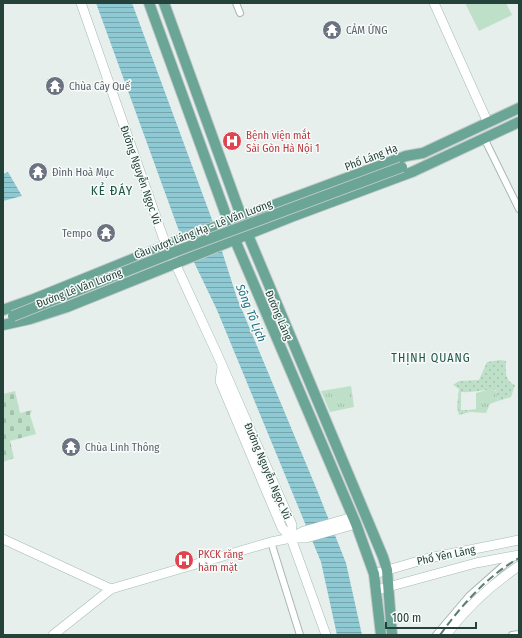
<svg xmlns="http://www.w3.org/2000/svg" width="522" height="638" font-family="'Fira Sans Condensed',sans-serif">
<style>
.grass{fill:url(#grass-dots)}
.cemetery{fill:url(#cemetery-stones)}
.park{fill:url(#park-tufts)}
.pitch{fill:#bfe0c8}
.water{fill:url(#water-rules)}
.lines{fill:none;stroke-linecap:round;stroke-linejoin:round}
.street-casing{stroke:#a8b8b2;stroke-width:8}
.secondary-casing{stroke:#a4bbb3;stroke-width:10}
.primary-casing{stroke:#c2cac8;stroke-width:12}
.street{stroke:#fff;stroke-width:6}
.secondary{stroke:#fff;stroke-width:9}
.primary{stroke:#6aa596;stroke-width:10}
.rail{stroke:#5f7d75;stroke-width:2;stroke-dasharray:8 4;stroke-linecap:butt}
.primary-bridge-casing{stroke:#c2cac8;stroke-width:12;stroke-linecap:butt}
.primary-bridge{stroke:#6aa596;stroke-width:10}
.labels{text-anchor:middle;stroke-width:3;stroke-linejoin:round;paint-order:stroke}
.worship-label{font-size:11px;fill:#5b616d;stroke:#f7fbf9;text-anchor:start}
.health-label{font-size:11px;fill:#be3a42;stroke:#f7fbf9;text-anchor:start}
.street-label{font-size:11px;fill:#24423a;stroke:#f7fbf9}
.water-label{font-size:12px;font-style:italic;fill:#1c6f80;stroke:#f7fbf9}
.neighbourhood-label{font-size:12px;letter-spacing:1px;fill:#1f5548;stroke:#f7fbf9}
.quarter-label{font-size:13px;letter-spacing:1px;fill:#1f5548;stroke:#f7fbf9}
</style>
<defs>
<pattern id="grass-dots" width="8" height="8" patternUnits="userSpaceOnUse"><rect width="8" height="8" fill="#bfe0c8"/><path d="M2 2h.1M6 6h.1" fill="none" stroke="#a4c1ad" stroke-width="1.8" stroke-linecap="round"/></pattern>
<pattern id="cemetery-stones" width="16" height="16" patternUnits="userSpaceOnUse"><rect width="16" height="16" fill="#bfe0c8"/><path d="M2 7V4a2 2 0 0 1 4 0v3zM10 15v-3a2 2 0 0 1 4 0v3z" fill="#a4c1ad"/></pattern>
<pattern id="park-tufts" width="24" height="20" patternUnits="userSpaceOnUse"><rect width="24" height="20" fill="#bfe0c8"/><path d="M3 7l-1-3M5 7V3M7 7l1-3M15 17l-1-3M17 17v-4M19 17l1-3" fill="none" stroke="#a4c1ad"/></pattern>
<pattern id="water-rules" width="6" height="5" patternUnits="userSpaceOnUse"><rect width="6" height="5" fill="#8ec9d4"/><path d="M0 2.5h6" fill="none" stroke="#74a5ad"/></pattern>
</defs>
<rect width="100%" height="100%" fill="#e6efeb"/>
<path class="grass" d="M 500,360 L 506,361 C 506,371 504,380 515,385 L 511,397 L 498,401 L 496,390 C 484,389 473,393 461,392 L 461,410 L 468,410 L 470,412 L 459,415 L 457,407 L 459,389 L 453,385 L 459,381 L 479,380 L 487,362 Z"/>
<path class="cemetery" d="M 15,391 L 20,413 L 32,410 L 30,415 L 36,434 L 10,441 L 14,458 L 3,462 L 3,394 Z"/>
<g class="park">
<path d="M 351,386 L 354,407 L 330,412 L 321,391 Z"/>
<path d="M 490,389 L 496,391 L 498,401 L 490,404 L 486,413 L 470,412 L 468,410 L 476,409 L 476,393 Z"/>
</g>
<path class="pitch" d="M 465,3 L 506,3 L 512,15 L 479,31 Z"/>
<g class="water">
<path d="M 96,3 L 132,3 L 211,217 L 237,298 L 317,490 L 346,563 L 362,635 L 337,635 L 321,562 L 217,310 L 179,231 Z"/>
<path d="M 8,172 L 22,196 L 3,201 L 3,174 Z"/>
</g>
<g class="lines">
<g class="street-casing">
<g id="street">
<path d="M 236,3 L 240,13"/>
<path d="M 484,138 L 519,209"/>
<path d="M 271,542 L 300,635"/>
<path d="M 436,635 L 469,596 L 513,557"/>
<path d="M 512,635 L 519,634"/>
</g>
</g>
<g class="secondary-casing">
<g id="secondary">
<path d="M 81,3 L 163,237 L 218,356 L 292,525 L 291,538"/>
<path d="M 434,3 L 488,123"/>
<path d="M 222,367 L 220,381 L 282,528 L 291,538 L 326,635"/>
<path d="M 292,537 L 304,531 L 353,517"/>
<path d="M 3,539 L 111,589"/>
<path d="M 374,574 L 429,558 L 519,540"/>
<path d="M 377,590 L 476,563 L 519,555"/>
<path d="M 53,635 L 111,589 L 271,542 L 291,538 L 306,538 L 356,524"/>
<path d="M 446,635 C 466,608 491,585 519,566"/>
</g>
</g>
<g class="primary-casing">
<g id="primary">
<path d="M 149,3 L 235,240 L 356,524 L 374,574 L 381,635"/>
<path d="M 164,3 L 248,235 L 383,557 L 387,570 L 392,635"/>
<path d="M 3,310 L 34,299 L 177,241 L 406,156 L 423,153 L 519,108"/>
<path d="M 3,325 L 30,319 L 67,307 L 291,217 L 412,172 L 519,122"/>
</g>
</g>
<use href="#street" class="street"/>
<use href="#secondary" class="secondary"/>
<use href="#primary" class="primary"/>
<path class="rail" d="M 440,635 C 461,606 487,576 519,558"/>
<g class="primary-bridge-casing">
<path id="primary-bridge" d="M 13,316 L 174,252 L 402,167"/>
</g>
<use href="#primary-bridge" class="primary-bridge"/>
</g>
<defs>
<g id="temple-disc" transform="scale(1)"><circle r="9.5" fill="#6b7280" stroke="#f7fbf9"/><path d="M0-6L5-2H3V0L6.5 2.5H4V6H1.5V3h-3V6H-4V2.5H-6.5L-3 0V-2H-5Z" fill="#fff"/></g>
<g id="hospital-disc" transform="scale(1)"><circle r="9.5" fill="#e0444e" stroke="#f7fbf9"/><path d="M-5-5h3v3.5h4V-5h3V5h-3V1.5h-4V5h-3Z" fill="#fff"/></g>
</defs>
<g fill-rule="evenodd">
<use href="#temple-disc" x="332" y="30"/>
<use href="#temple-disc" x="55" y="86"/>
<use href="#hospital-disc" x="232" y="141"/>
<use href="#temple-disc" x="38" y="172"/>
<use href="#temple-disc" x="106" y="233"/>
<use href="#temple-disc" x="71" y="447"/>
<use href="#hospital-disc" x="184" y="560"/>
</g>
<g class="labels">
<g class="worship-label">
<text x="346" y="34">CẢM ỨNG</text>
<text x="69" y="90">Chùa Cây Quế</text>
<text x="52" y="176">Đình Hoà Mục</text>
<text x="92" y="237" text-anchor="end">Tempo</text>
<text x="85" y="451">Chùa Linh Thông</text>
</g>
<g class="health-label">
<text x="246" y="139">Bệnh viện mắt<tspan x="246" dy="13">Sài Gòn Hà Nội 1</tspan></text>
<text x="198" y="558">PKCK răng<tspan x="198" dy="13">hàm mặt</tspan></text>
</g>
<g class="street-label">
<text transform="translate(371 157) rotate(-21)" y="4">Phố Láng Hạ</text>
<text transform="translate(141 175) rotate(71)" y="4">Đường Nguyễn Ngọc Vũ</text>
<text transform="translate(203 229) rotate(-21)" y="4">Cầu vượt Láng Hạ - Lê Văn Lương</text>
<text transform="translate(79 288) rotate(-21)" y="4">Đường Lê Văn Lương</text>
<text transform="translate(279 315) rotate(67)" y="4">Đường Láng</text>
<text transform="translate(268 471) rotate(67)" y="4">Đường Nguyễn Ngọc Vũ</text>
<text transform="translate(446 555) rotate(-12)" y="4">Phố Yên Lãng</text>
</g>
<g class="water-label">
<text transform="translate(251 313) rotate(68)" y="4">Sông Tô Lịch</text>
</g>
<g class="neighbourhood-label">
<text x="431" y="362">THỊNH QUANG</text>
</g>
<g class="quarter-label">
<text x="112" y="195">KẺ ĐÁY</text>
</g>
</g>
<rect width="522" height="638" fill="none" stroke="#24423a" stroke-width="8"/>
<path d="M386 622v6h90v-6" fill="none" stroke="#24423a" stroke-width="2"/>
<text x="392" y="622" font-size="12" fill="#24423a" stroke="#f7fbf9" stroke-width="3" paint-order="stroke">100 m</text>
</svg>
